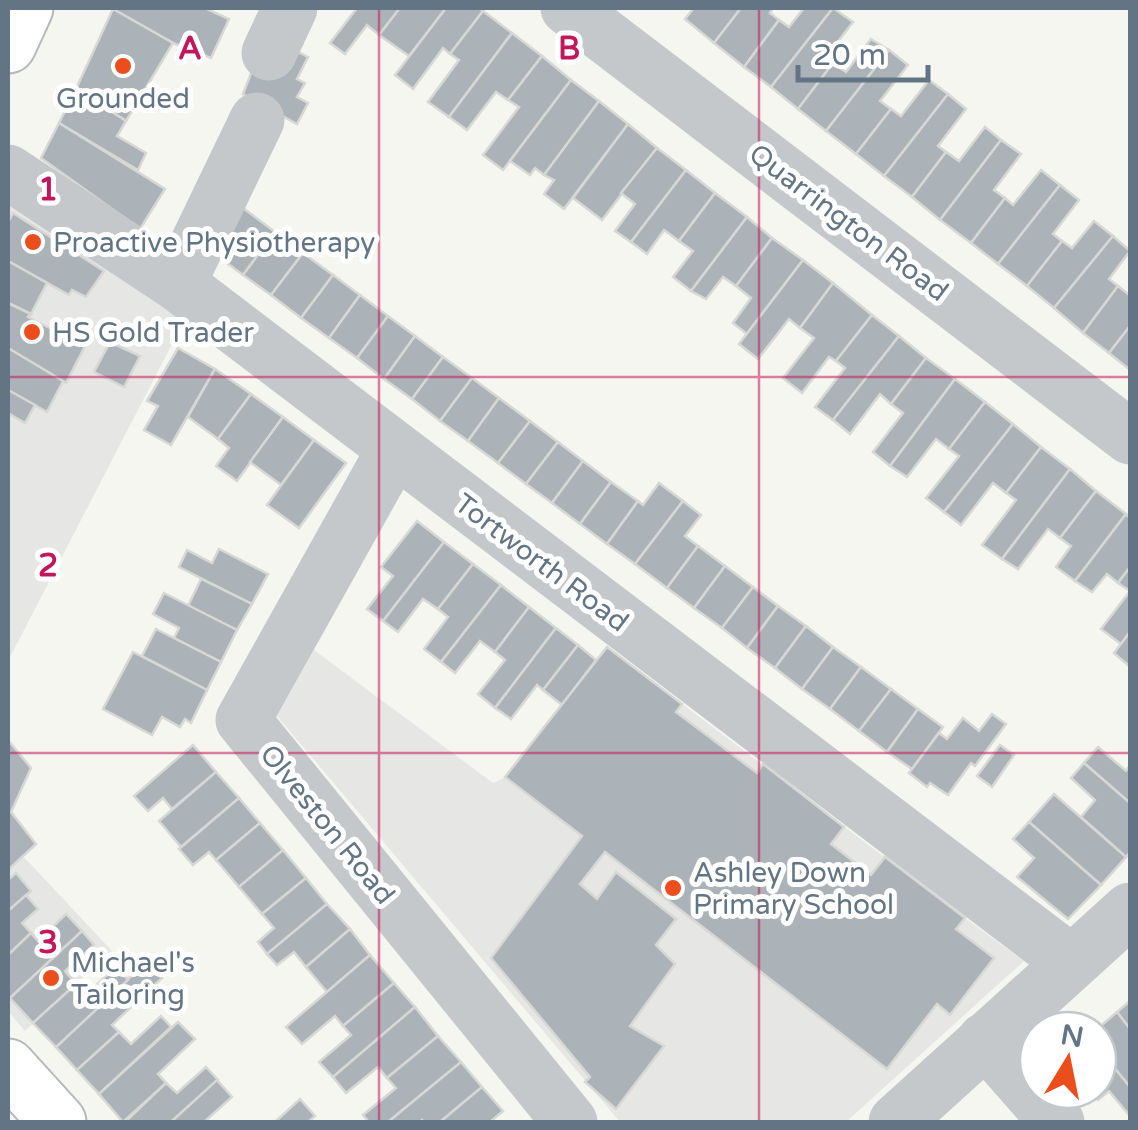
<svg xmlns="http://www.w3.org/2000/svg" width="1138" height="1130" font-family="'Varela Round',sans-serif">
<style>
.built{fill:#e6e7e5}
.building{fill:#abb3b8;stroke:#d7d7d4;stroke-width:2.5}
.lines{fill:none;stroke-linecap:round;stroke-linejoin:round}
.major-casing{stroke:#b5b9bd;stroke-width:59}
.minor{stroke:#c5c8cb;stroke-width:55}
.major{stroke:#fff;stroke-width:55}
.grid{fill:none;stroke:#c2185b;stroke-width:2.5;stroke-opacity:0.55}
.poi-dot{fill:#eb4d1c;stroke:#fff;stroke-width:4}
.labels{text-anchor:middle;stroke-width:10;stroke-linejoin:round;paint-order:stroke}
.poi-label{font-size:28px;fill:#637584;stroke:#fff;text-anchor:start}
.street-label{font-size:28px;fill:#637584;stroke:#fff}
.grid-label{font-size:32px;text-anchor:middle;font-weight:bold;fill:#c2185b;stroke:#fff;stroke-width:10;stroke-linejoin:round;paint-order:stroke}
</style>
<rect width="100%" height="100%" fill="#f6f6f1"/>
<g class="built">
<path d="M 8,205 L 185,319 L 8,661 Z"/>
<path d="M 607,647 L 965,918 L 1024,961 L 846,1122 L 620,1122 L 277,716 L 314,650 L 493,783 L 506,777 Z"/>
<path d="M 8,840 L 112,951 L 25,1031 L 8,1011 Z"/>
</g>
<g class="building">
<path d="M 114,8 L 205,8 L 229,19 L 211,58 L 173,43 L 113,9 Z"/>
<path d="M 357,8 L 400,8 L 379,35 L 367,25 L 345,54 L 330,43 Z"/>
<path d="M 400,8 L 446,8 L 409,56 L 379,35 Z"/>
<path d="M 446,8 L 479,8 L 483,11 L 450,54 L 443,48 L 413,89 L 395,75 Z"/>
<path d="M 694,8 L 741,8 L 714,43 L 685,19 Z"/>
<path d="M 741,8 L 773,8 L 770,13 L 779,20 L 744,67 L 714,43 Z"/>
<path d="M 804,8 L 833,8 L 771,87 L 744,67 L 779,20 L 789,27 Z"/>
<path d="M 833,8 L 853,22 L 826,57 L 833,63 L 798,109 L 771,87 Z"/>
<path d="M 113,9 L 173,43 L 126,121 L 76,89 Z"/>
<path d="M 483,11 L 512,33 L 449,117 L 428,102 L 459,60 L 450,54 Z"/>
<path d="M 512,33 L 542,56 L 508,100 L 496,92 L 467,130 L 449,117 Z"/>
<path d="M 871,39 L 889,50 L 826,131 L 798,109 L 833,63 L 846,72 Z"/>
<path d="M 286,46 L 308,57 L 297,79 L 305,83 L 297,97 L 308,103 L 297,124 L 243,94 L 257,58 Z"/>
<path d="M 889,50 L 908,65 L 880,101 L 891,109 L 856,154 L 826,131 Z"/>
<path d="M 542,56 L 571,80 L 503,170 L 483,155 L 519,107 L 508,100 Z"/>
<path d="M 571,80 L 599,101 L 544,175 L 535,168 L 530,175 L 510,161 Z"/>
<path d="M 929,80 L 948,94 L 884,176 L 856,154 L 891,109 L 901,116 Z"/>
<path d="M 76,89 L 126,121 L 117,136 L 146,153 L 138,170 L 59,123 Z"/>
<path d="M 948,94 L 966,109 L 938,146 L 946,152 L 912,197 L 884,176 Z"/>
<path d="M 599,101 L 628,124 L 564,209 L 544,194 L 554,180 L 544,175 Z"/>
<path d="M 59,123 L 165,189 L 140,229 L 41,158 Z"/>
<path d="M 628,124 L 657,148 L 602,220 L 573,198 Z"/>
<path d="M 985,127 L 1001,140 L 940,220 L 912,197 L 946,152 L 959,161 Z"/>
<path d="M 1001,140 L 1021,154 L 994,190 L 1005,198 L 971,243 L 940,220 Z"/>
<path d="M 657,148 L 686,170 L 631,242 L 615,231 L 635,204 L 621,193 Z"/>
<path d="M 686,170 L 715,193 L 679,241 L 664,230 L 647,254 L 631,242 Z"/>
<path d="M 1041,170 L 1060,185 L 998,264 L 971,243 L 1005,198 L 1013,205 Z"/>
<path d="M 1060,185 L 1079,200 L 1053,234 L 1062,241 L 1027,286 L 998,264 Z"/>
<path d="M 715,193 L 747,217 L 691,291 L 673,277 L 693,251 L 679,241 Z"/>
<path d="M 243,208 L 275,232 L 243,275 L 211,251 Z"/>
<path d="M 13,213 L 104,271 L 86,297 L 72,290 L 69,295 L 8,261 L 8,223 Z"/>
<path d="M 747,217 L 772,238 L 736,286 L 723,277 L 706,299 L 691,291 Z"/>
<path d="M 1094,221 L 1113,236 L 1054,308 L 1027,286 L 1062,241 L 1072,248 Z"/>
<path d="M 275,232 L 303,253 L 271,295 L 243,275 Z"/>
<path d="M 1113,236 L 1130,251 L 1109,279 L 1118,286 L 1083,333 L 1054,308 Z"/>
<path d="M 772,238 L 803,260 L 747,334 L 733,323 L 751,298 L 736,286 Z"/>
<path d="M 303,253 L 333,275 L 301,318 L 271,295 Z"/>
<path d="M 803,260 L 833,283 L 800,328 L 789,319 L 758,359 L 739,344 Z"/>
<path d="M 8,261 L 47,283 L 31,314 L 8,303 Z"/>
<path d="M 333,275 L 360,295 L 329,338 L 301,318 Z"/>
<path d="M 833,283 L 872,315 L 836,361 L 829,357 L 802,393 L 783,378 L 814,338 L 800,328 Z"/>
<path d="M 1118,286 L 1128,294 L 1130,291 L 1130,326 L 1109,353 L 1083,333 Z"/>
<path d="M 360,295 L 388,316 L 357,358 L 329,338 Z"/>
<path d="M 8,303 L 31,314 L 28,317 L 85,346 L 66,383 L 8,348 Z"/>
<path d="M 872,315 L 899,336 L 833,420 L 815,407 L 845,368 L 836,361 Z"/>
<path d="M 388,316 L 415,336 L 384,379 L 357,358 Z"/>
<path d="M 1130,326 L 1130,370 L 1109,353 Z"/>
<path d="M 415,336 L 443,357 L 412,399 L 384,379 Z"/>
<path d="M 899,336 L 926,358 L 891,404 L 880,394 L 850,434 L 833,420 Z"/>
<path d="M 110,342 L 140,356 L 124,387 L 94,372 Z"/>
<path d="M 8,348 L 63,381 L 47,412 L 8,390 Z"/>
<path d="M 178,348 L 215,369 L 171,445 L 144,430 L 158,406 L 147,401 Z"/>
<path d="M 443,357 L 472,378 L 440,421 L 412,399 Z"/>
<path d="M 926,358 L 955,379 L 890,466 L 873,452 L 903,413 L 891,404 Z"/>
<path d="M 215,369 L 251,394 L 218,439 L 188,417 Z"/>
<path d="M 472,378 L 499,398 L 468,441 L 440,421 Z"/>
<path d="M 955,379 L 985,402 L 949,449 L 936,439 L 907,477 L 890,466 Z"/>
<path d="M 8,390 L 35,405 L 25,423 L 8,413 Z"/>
<path d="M 251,394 L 283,417 L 237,481 L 216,466 L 229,448 L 218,439 Z"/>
<path d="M 499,398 L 530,421 L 498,463 L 468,441 Z"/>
<path d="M 985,402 L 1013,424 L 944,512 L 926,498 L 959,456 L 949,449 Z"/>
<path d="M 283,417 L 314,440 L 281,485 L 250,462 Z"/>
<path d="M 530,421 L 558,442 L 526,484 L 498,463 Z"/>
<path d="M 1013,424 L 1041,447 L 1006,493 L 993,483 L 961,525 L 944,512 Z"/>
<path d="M 314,440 L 346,463 L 299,528 L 267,505 Z"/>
<path d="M 558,442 L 583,461 L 552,503 L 526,484 Z"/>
<path d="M 1041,447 L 1070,469 L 1002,559 L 982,545 L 1016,500 L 1006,493 Z"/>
<path d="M 583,461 L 611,482 L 580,524 L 552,503 Z"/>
<path d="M 1070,469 L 1096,491 L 1060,538 L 1048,529 L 1018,569 L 1002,559 Z"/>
<path d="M 611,482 L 638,501 L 607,544 L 580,524 Z"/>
<path d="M 659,483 L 683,501 L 635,564 L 607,544 L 638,501 L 643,505 Z"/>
<path d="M 1096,491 L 1126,514 L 1075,581 L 1056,567 L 1071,546 L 1060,538 Z"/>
<path d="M 683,501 L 701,515 L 685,536 L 698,546 L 667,588 L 635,564 Z"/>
<path d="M 1126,514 L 1130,518 L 1130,567 L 1118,583 L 1107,574 L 1092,592 L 1075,581 Z"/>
<path d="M 417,521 L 444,542 L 383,621 L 367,609 L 393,576 L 381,567 Z"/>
<path d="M 444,542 L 473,564 L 438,609 L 423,599 L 398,632 L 383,621 Z"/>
<path d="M 698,546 L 725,566 L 694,608 L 667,588 Z"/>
<path d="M 219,549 L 268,574 L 252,604 L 179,567 L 187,550 L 212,563 Z"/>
<path d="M 473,564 L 501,585 L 441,662 L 424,649 L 448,617 L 438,609 Z"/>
<path d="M 725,566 L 753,587 L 722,628 L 694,608 Z"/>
<path d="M 1130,567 L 1130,632 L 1121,644 L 1101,629 L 1130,591 L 1118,583 Z"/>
<path d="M 201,579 L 252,604 L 237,630 L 188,606 Z"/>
<path d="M 501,585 L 529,607 L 495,652 L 480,641 L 455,673 L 441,662 Z"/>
<path d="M 753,587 L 778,606 L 747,648 L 722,628 Z"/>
<path d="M 164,593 L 237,630 L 221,662 L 174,638 L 179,628 L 153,614 Z"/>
<path d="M 778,606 L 806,626 L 775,668 L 747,648 Z"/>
<path d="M 529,607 L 556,628 L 495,708 L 478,694 L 505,660 L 495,652 Z"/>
<path d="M 806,626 L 833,647 L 802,689 L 775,668 Z"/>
<path d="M 556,628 L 578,645 L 543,690 L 537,685 L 511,719 L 495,708 Z"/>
<path d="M 156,629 L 221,662 L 207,690 L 142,656 Z"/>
<path d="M 1130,632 L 1130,664 L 1129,666 L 1114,653 Z"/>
<path d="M 578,645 L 596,660 L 562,705 L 543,690 Z"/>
<path d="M 607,647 L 682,704 L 676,712 L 757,773 L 763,764 L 844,827 L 831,844 L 871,875 L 885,857 L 965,918 L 956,929 L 994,958 L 950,1015 L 937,1004 L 887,1069 L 605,852 L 580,884 L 597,899 L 616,872 L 676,919 L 656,945 L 675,964 L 630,1026 L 664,1046 L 616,1109 L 585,1082 L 590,1077 L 491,958 L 582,836 L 505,777 Z"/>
<path d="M 833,647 L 861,667 L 830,709 L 802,689 Z"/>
<path d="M 133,652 L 207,690 L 191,723 L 185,719 L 180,727 L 162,717 L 152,735 L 103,709 Z"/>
<path d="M 861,667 L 891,689 L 859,731 L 830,709 Z"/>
<path d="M 891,689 L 918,709 L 887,752 L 859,731 Z"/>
<path d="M 918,709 L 943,727 L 912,769 L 887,752 Z"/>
<path d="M 992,714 L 1006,724 L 975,766 L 971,763 L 948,795 L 930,783 L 927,787 L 909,773 L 939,733 L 947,739 L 963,718 L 979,731 Z"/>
<path d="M 8,740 L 31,768 L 11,812 L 36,844 L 8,870 Z"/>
<path d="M 193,745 L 216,772 L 172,809 L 163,798 L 148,811 L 134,796 Z"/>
<path d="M 1000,745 L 1014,755 L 992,787 L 977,776 Z"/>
<path d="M 1098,747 L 1126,771 L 1130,765 L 1130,803 L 1084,763 Z"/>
<path d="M 1084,763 L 1130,803 L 1130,852 L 1126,857 L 1081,817 L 1095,800 L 1071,778 Z"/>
<path d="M 216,772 L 239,798 L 181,847 L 159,821 Z"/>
<path d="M 1054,794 L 1126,857 L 1101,885 L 1029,822 Z"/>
<path d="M 239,798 L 260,823 L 216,860 L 209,852 L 193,865 L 179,849 Z"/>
<path d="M 1029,822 L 1101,885 L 1068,919 L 1017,877 L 1034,858 L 1013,839 Z"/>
<path d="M 260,823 L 283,850 L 239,887 L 216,860 Z"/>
<path d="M 283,850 L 306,878 L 262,914 L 239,887 Z"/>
<path d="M 16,873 L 31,891 L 8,911 L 8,880 Z"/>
<path d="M 306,878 L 327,904 L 267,954 L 258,942 L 274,928 L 262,914 Z"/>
<path d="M 26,895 L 38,909 L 22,923 L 31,933 L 8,955 L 8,911 Z"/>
<path d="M 327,904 L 350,929 L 306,967 L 294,952 L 277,965 L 267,954 Z"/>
<path d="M 66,914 L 82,931 L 10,998 L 8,995 L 8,955 L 31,933 L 38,941 Z"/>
<path d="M 350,929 L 370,955 L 327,992 L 306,967 Z"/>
<path d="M 82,931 L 94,945 L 65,971 L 76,984 L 33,1023 L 10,998 Z"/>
<path d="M 370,955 L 394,983 L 343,1026 L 335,1016 L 302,1044 L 286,1027 Z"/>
<path d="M 146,962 L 162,978 L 112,1025 L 119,1032 L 77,1070 L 56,1047 Z"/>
<path d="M 116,966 L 128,980 L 56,1047 L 33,1023 L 76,984 L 86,995 Z"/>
<path d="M 394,983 L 415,1007 L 333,1077 L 319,1062 L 351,1035 L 343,1026 Z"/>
<path d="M 1130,1001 L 1130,1029 L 1117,1012 Z"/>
<path d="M 415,1007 L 438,1036 L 387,1078 L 378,1067 L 346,1093 L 333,1077 Z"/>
<path d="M 1117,1012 L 1130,1029 L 1130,1087 L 1098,1048 L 1098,1030 L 1096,1030 Z"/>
<path d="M 161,1016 L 171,1027 L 99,1094 L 77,1070 L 119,1032 L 131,1044 Z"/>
<path d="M 178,1022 L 195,1039 L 158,1074 L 166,1083 L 123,1122 L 99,1094 Z"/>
<path d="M 438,1036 L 461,1062 L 388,1122 L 369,1122 L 363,1115 L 396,1088 L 387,1078 Z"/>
<path d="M 1098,1048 L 1130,1087 L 1129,1115 L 1109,1091 L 1098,1100 L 1089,1090 L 1098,1090 Z"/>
<path d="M 461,1062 L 482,1087 L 440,1122 L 424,1122 L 422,1120 L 420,1122 L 388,1122 Z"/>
<path d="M 206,1067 L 218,1080 L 171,1122 L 125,1122 L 166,1083 L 177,1093 Z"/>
<path d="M 217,1080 L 232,1097 L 204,1122 L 171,1122 Z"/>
<path d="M 482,1087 L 503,1111 L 490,1122 L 440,1122 Z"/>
<path d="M 300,1099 L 315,1116 L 308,1122 L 275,1122 Z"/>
</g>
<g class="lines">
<g class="major-casing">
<g id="major">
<path d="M 8,45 L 25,8"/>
<path d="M 8,1067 L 58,1122"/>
</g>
</g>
<g class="minor">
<path d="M 568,8 L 1130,437"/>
<path d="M 269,53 L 290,8"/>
<path d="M 8,172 L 178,284 L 1071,962"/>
<path d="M 178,284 L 257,120"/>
<path d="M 394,450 L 243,720 L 570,1122"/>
<path d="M 985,1040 L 1057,1122"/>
<path d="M 896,1122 L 1130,910"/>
</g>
<use href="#major" class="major"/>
</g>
<path class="grid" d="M 379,8 L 379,1122M 759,8 L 759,1122M 8,377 L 1130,377M 8,753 L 1130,753"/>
<g class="poi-dot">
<circle cx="123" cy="66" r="10"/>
<circle cx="33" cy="242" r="10"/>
<circle cx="32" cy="332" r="10"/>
<circle cx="673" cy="888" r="10"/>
<circle cx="51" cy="978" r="10"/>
</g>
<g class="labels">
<g class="poi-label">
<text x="123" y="108" text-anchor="middle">Grounded</text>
<text x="53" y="252">Proactive Physiotherapy</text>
<text x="52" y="342">HS Gold Trader</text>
<text x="693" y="882">Ashley Down<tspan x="693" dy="32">Primary School</tspan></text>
<text x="71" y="972">Michael's<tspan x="71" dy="32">Tailoring</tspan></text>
</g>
<g class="street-label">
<text transform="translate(849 222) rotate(37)" y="10">Quarrington Road</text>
<text transform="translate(542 562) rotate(37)" y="10">Tortworth Road</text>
<text transform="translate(328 824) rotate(51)" y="10">Olveston Road</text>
</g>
</g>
<g class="grid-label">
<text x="190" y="59">A</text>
<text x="569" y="59">B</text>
<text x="48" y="200">1</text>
<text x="48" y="576">2</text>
<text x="48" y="953">3</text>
</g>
<rect width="1138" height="1130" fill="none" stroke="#637584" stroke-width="20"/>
<g transform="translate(1068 1060) rotate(10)"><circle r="48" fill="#ffffff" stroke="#c1c8ce" stroke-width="2.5"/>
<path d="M0-8L18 38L0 25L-18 38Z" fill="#eb4d1c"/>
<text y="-15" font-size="28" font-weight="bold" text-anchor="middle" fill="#637584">N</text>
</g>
<path d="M798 65v15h130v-15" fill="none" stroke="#637584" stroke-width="5"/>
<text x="813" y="65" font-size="30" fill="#637584" stroke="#ffffff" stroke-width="8" paint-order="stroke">20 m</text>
</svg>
